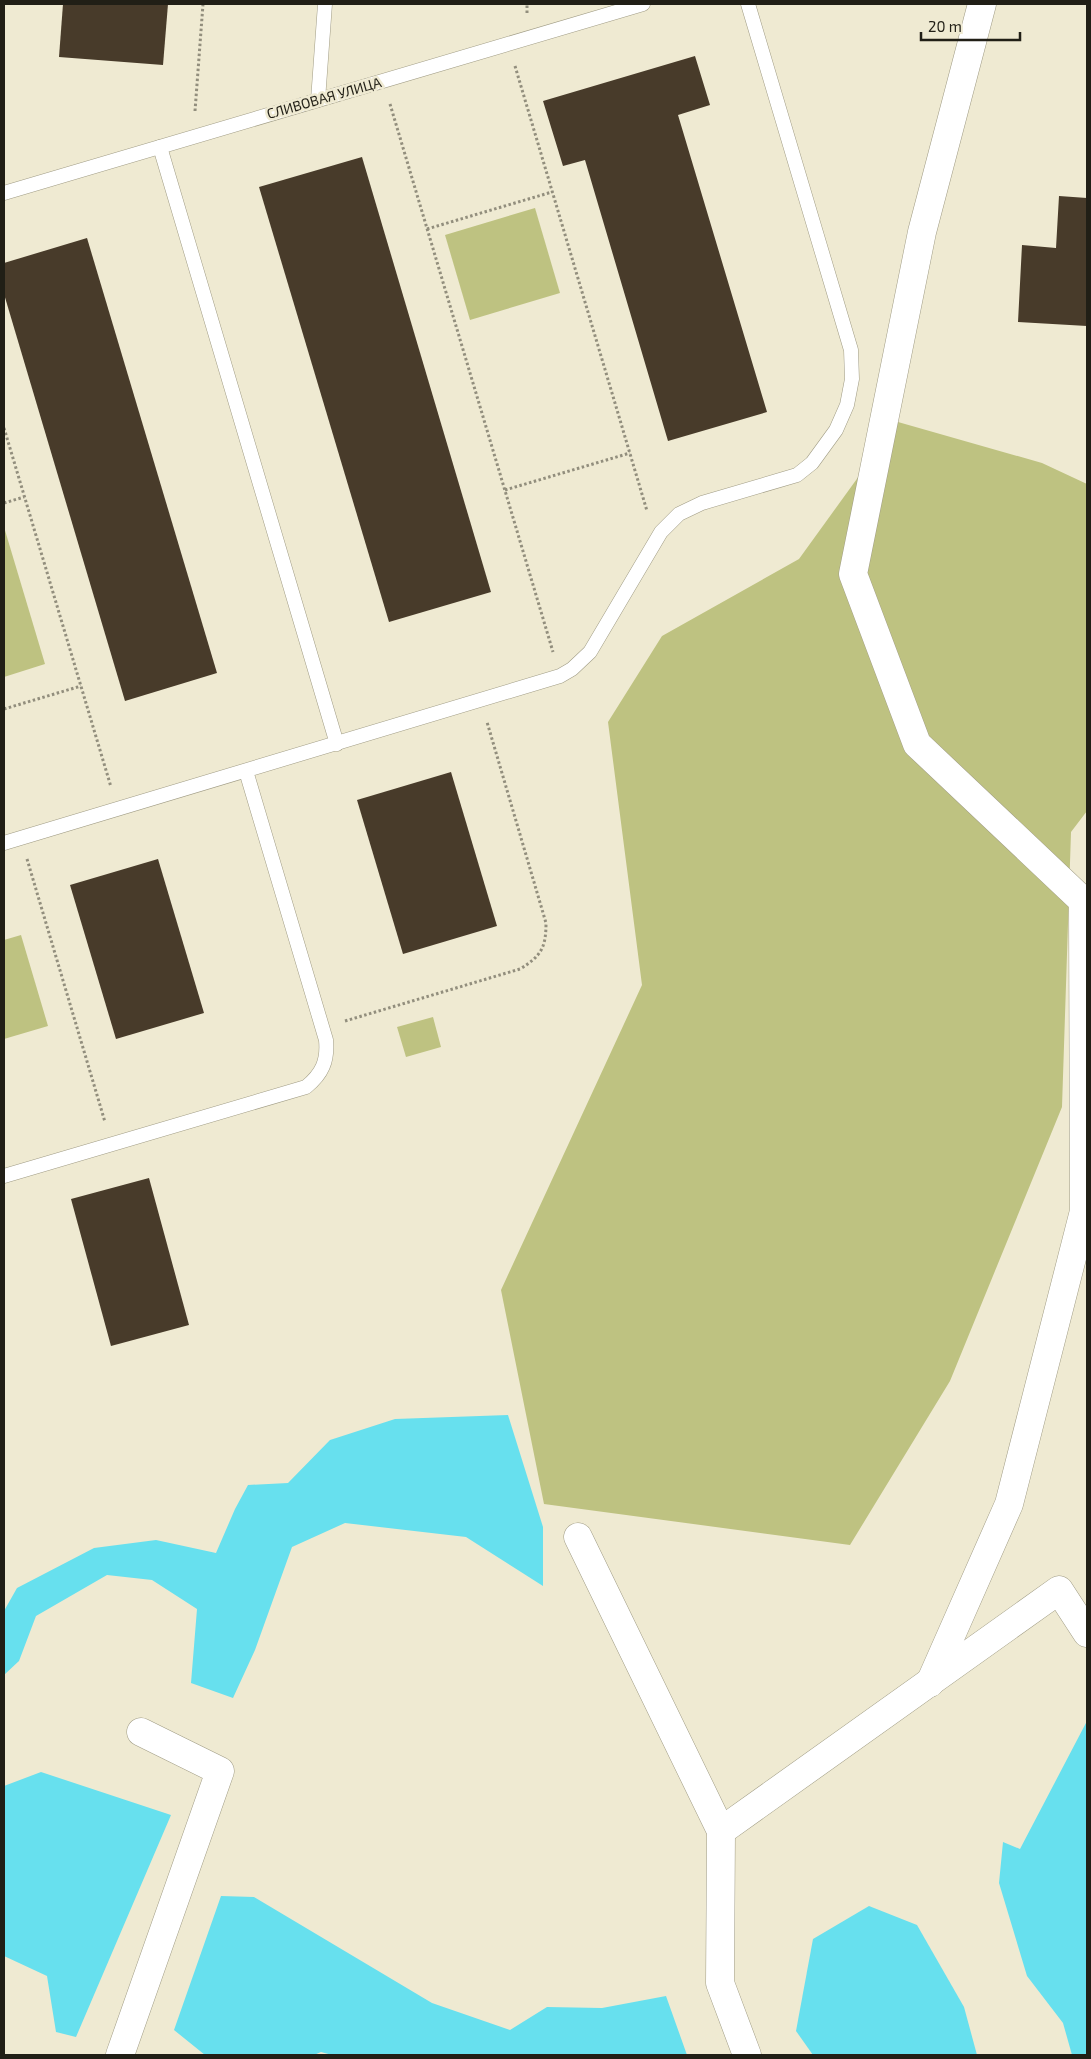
<svg xmlns="http://www.w3.org/2000/svg" width="1091" height="2059" font-family="'Exo 2',sans-serif">
<style>
.green{fill:#bec281}
.water{fill:#67e0ee}
.building{fill:#483b2a}
.lines{fill:none;stroke-linecap:round;stroke-linejoin:round}
.lane-casing{stroke:#a09c85;stroke-width:15}
.street-casing{stroke:#a09c85;stroke-width:29}
.path{stroke:#928e7d;stroke-width:3;stroke-dasharray:2.5 2.5;stroke-linecap:butt}
.lane{stroke:#fff;stroke-width:14}
.street{stroke:#fff;stroke-width:28}
.labels{text-anchor:middle;stroke-width:5;stroke-linejoin:round;paint-order:stroke}
.street-label{font-size:14px;fill:#211f16;stroke:#efead2}
</style>
<rect width="100%" height="100%" fill="#efead2"/>
<g class="green">
<path d="M 535,208 L 560,293 L 470,320 L 445,235 Z"/>
<path d="M 898,422 L 1042,463 L 1087,484 L 1087,811 L 1071,832 L 1062,1107 L 950,1381 L 850,1545 L 544,1504 L 501,1290 L 642,985 L 608,722 L 662,636 L 799,559 Z"/>
<path d="M 4,527 L 45,664 L 4,677 Z"/>
<path d="M 21,935 L 48,1026 L 4,1039 L 4,940 Z"/>
<path d="M 433,1017 L 441,1047 L 406,1057 L 397,1027 Z"/>
</g>
<g class="water">
<path d="M 508,1415 L 543,1527 L 543,1586 L 466,1537 L 345,1523 L 292,1547 L 255,1650 L 233,1698 L 191,1683 L 197,1609 L 152,1580 L 107,1575 L 36,1616 L 19,1661 L 4,1675 L 4,1611 L 17,1588 L 94,1548 L 156,1540 L 216,1553 L 235,1509 L 248,1485 L 288,1483 L 330,1440 L 395,1419 Z"/>
<path d="M 1087,1721 L 1087,2055 L 1072,2055 L 1063,2023 L 1027,1976 L 999,1883 L 1003,1842 L 1020,1849 Z"/>
<path d="M 41,1772 L 171,1815 L 76,2037 L 56,2032 L 47,1976 L 4,1956 L 4,1786 Z"/>
<path d="M 221,1896 L 254,1897 L 432,2003 L 510,2030 L 547,2007 L 602,2008 L 666,1996 L 687,2055 L 332,2055 L 321,2052 L 314,2055 L 205,2055 L 174,2030 Z"/>
<path d="M 869,1906 L 917,1925 L 964,2007 L 977,2055 L 813,2055 L 796,2031 L 813,1939 Z"/>
</g>
<g class="building">
<path d="M 63,4 L 168,4 L 163,65 L 59,57 Z"/>
<path d="M 695,56 L 710,105 L 678,115 L 767,412 L 668,441 L 585,160 L 563,166 L 543,101 Z"/>
<path d="M 362,157 L 491,592 L 389,622 L 259,187 Z"/>
<path d="M 1059,196 L 1087,198 L 1087,326 L 1018,322 L 1022,245 L 1056,248 Z"/>
<path d="M 87,238 L 217,673 L 125,701 L 4,294 L 4,263 Z"/>
<path d="M 451,772 L 497,926 L 403,954 L 357,800 Z"/>
<path d="M 158,859 L 204,1013 L 116,1039 L 70,885 Z"/>
<path d="M 149,1178 L 189,1325 L 111,1346 L 71,1199 Z"/>
</g>
<g class="lines">
<g class="lane-casing">
<g id="lane">
<path d="M 318,100 L 325,4"/>
<path d="M 160,147 L 337,744"/>
<path d="M 4,193 L 643,4"/>
<path d="M 4,843 L 560,676 L 572,669 L 590,652 L 661,532 L 679,514 L 702,503 L 797,475 L 812,463 L 836,430 L 847,405 L 852,379 L 851,350 L 748,4"/>
<path d="M 4,1176 L 306,1087 C 322,1074 328,1061 326,1040 L 246,771"/>
</g>
</g>
<g class="street-casing">
<g id="street">
<path d="M 578,1537 L 721,1831 L 720,1983 L 747,2055"/>
<path d="M 930,1683 L 1009,1504 L 1084,1211 L 1083,901 L 917,744 L 853,574 L 922,232 L 982,4"/>
<path d="M 721,1831 L 1059,1590 L 1087,1633"/>
<path d="M 120,2055 L 220,1771 L 141,1732"/>
</g>
</g>
<g class="path">
<path d="M 527,13 L 527,4"/>
<path d="M 515,66 L 647,511"/>
<path d="M 390,104 L 553,652"/>
<path d="M 195,111 L 203,4"/>
<path d="M 427,229 L 552,192"/>
<path d="M 4,428 L 111,787"/>
<path d="M 505,490 L 630,453"/>
<path d="M 4,503 L 24,497"/>
<path d="M 4,709 L 81,686"/>
<path d="M 27,859 L 105,1122"/>
<path d="M 345,1021 L 520,969 C 541,956 546,948 546,923 L 487,722"/>
</g>
<use href="#lane" class="lane"/>
<use href="#street" class="street"/>
</g>
<g class="labels">
<g class="street-label">
<text transform="translate(324 98) rotate(-16)" y="5">СЛИВОВАЯ УЛИЦА</text>
</g>
</g>
<rect width="1091" height="2059" fill="none" stroke="#211f16" stroke-width="10"/>
<path d="M921 32v8h99v-8" fill="none" stroke="#211f16" stroke-width="2.5"/>
<text x="928" y="32" font-size="15" fill="#211f16" stroke="#efead2" stroke-width="4" paint-order="stroke">20 m</text>
</svg>
